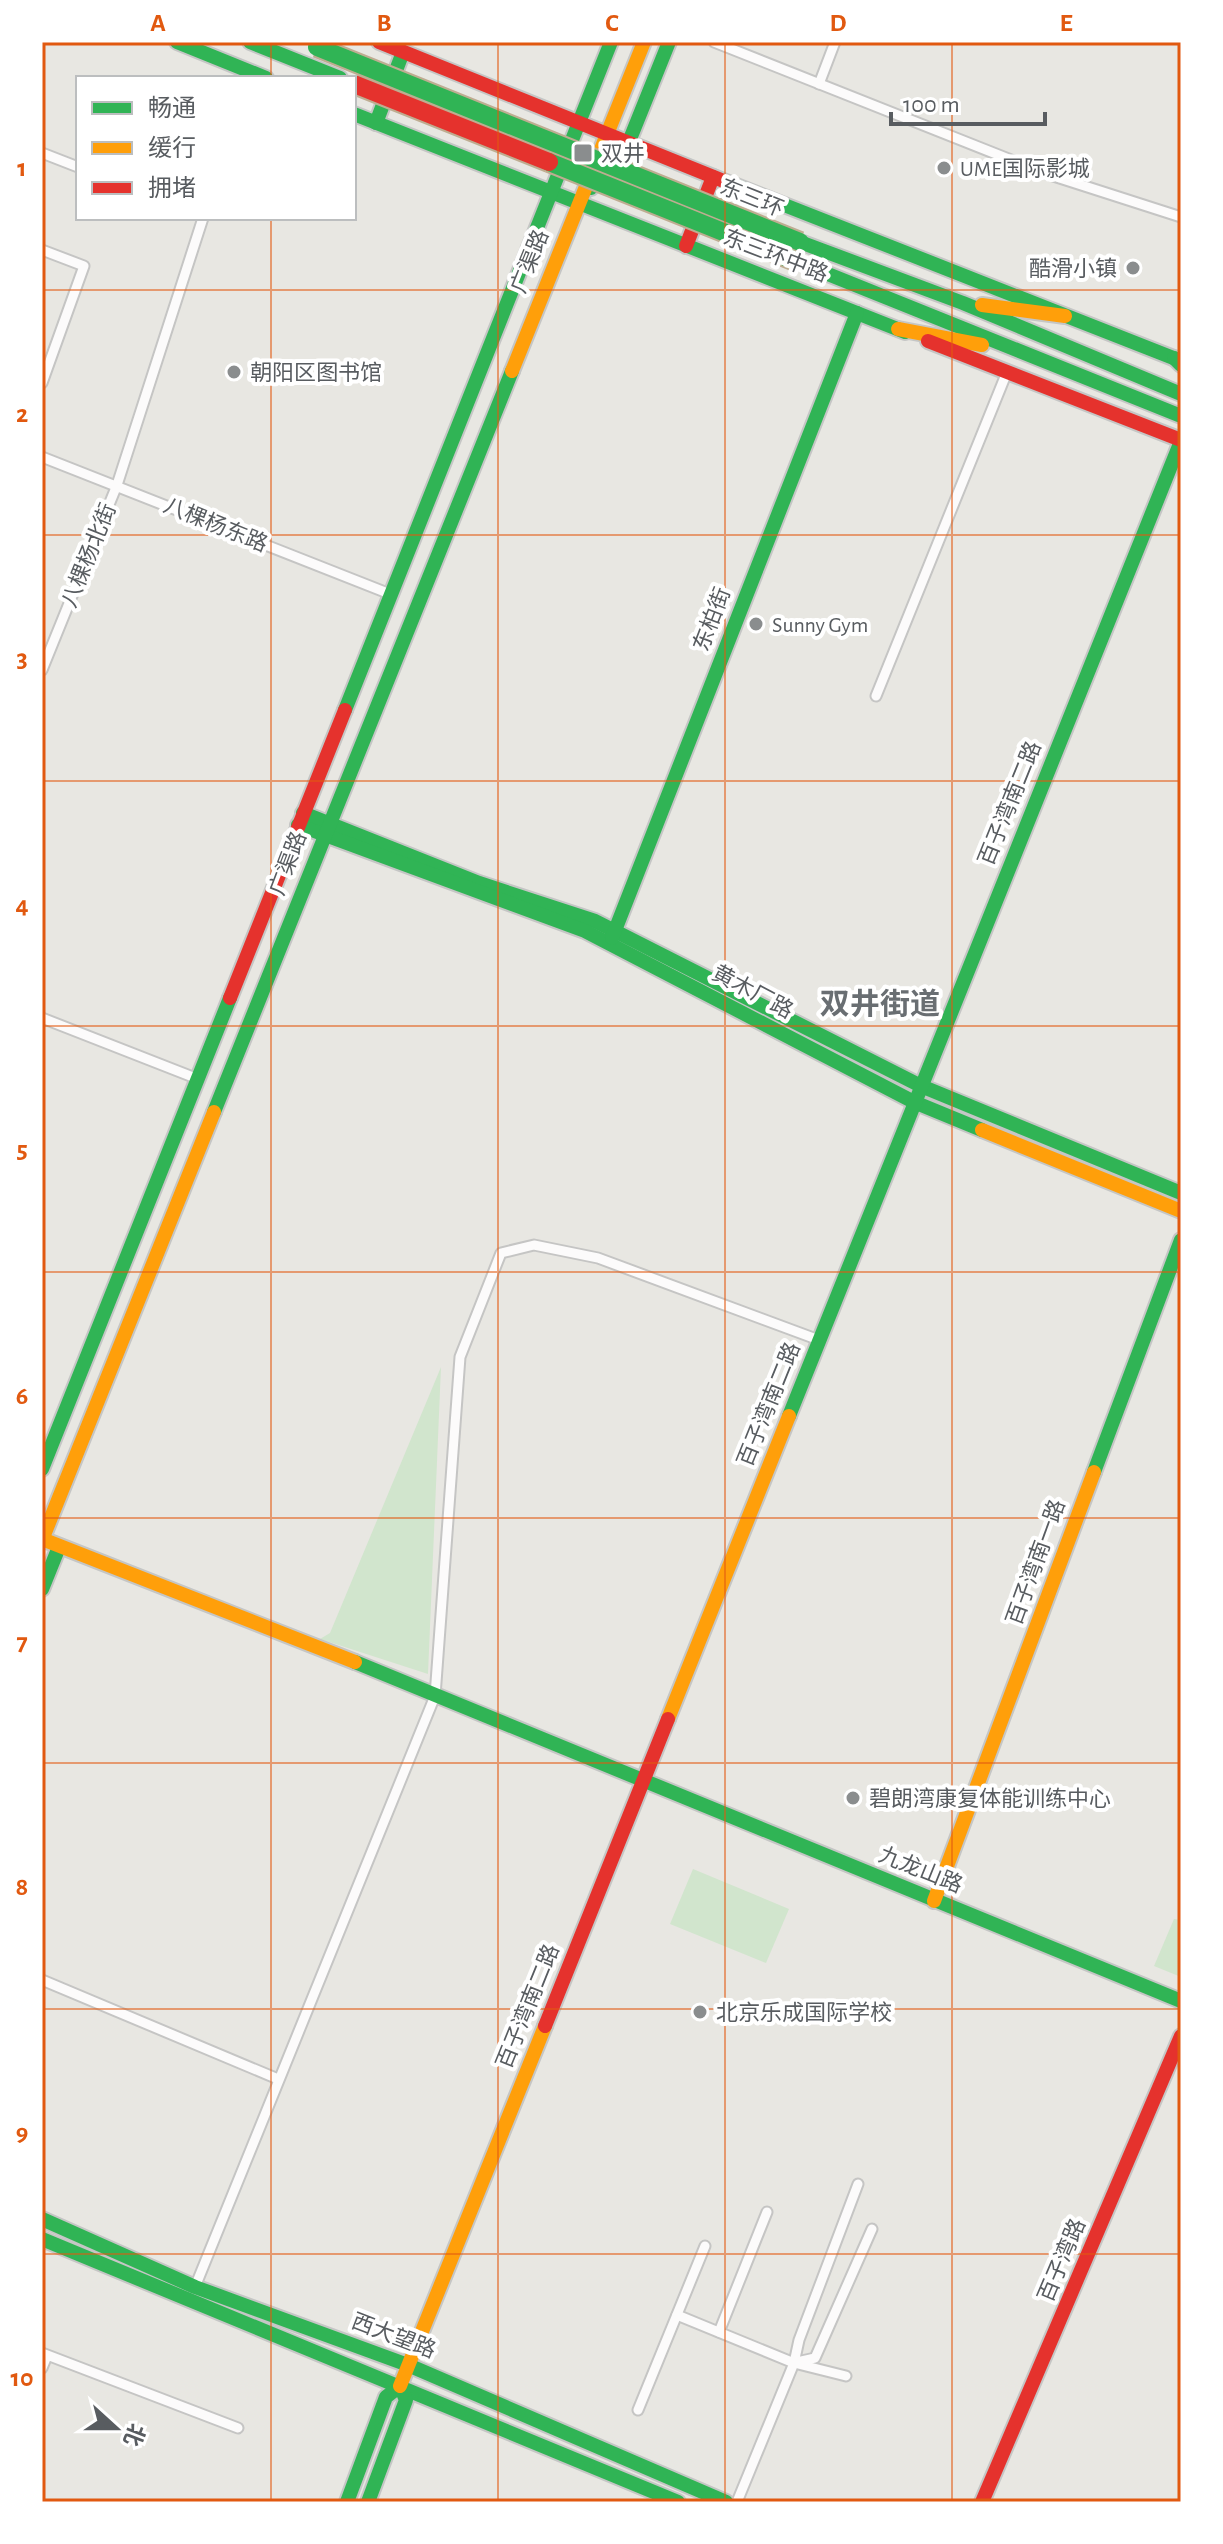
<svg xmlns="http://www.w3.org/2000/svg" width="1223" height="2544" font-family="'Alegreya Sans','Noto Sans SC',sans-serif">
<style>
.green{fill:#d1e5cd}
.lines{fill:none;stroke-linecap:round;stroke-linejoin:round}
.street-casing{stroke:#c5c5c4;stroke-width:13}
.fast-casing{stroke:#c5c6c5;stroke-width:18}
.slow-casing{stroke:#c5c6c5;stroke-width:18}
.jam-casing{stroke:#c5c6c5;stroke-width:18}
.street{stroke:#fcfbfb;stroke-width:9}
.fast{stroke:#30b455;stroke-width:14}
.slow{stroke:#ff9f0a;stroke-width:14}
.jam{stroke:#e5322d;stroke-width:14}
.fast-bridge-casing{stroke:#bead91;stroke-width:22;stroke-linecap:butt}
.jam-bridge-casing{stroke:#bead91;stroke-width:22;stroke-linecap:butt}
.fast-bridge{stroke:#30b455;stroke-width:18}
.jam-bridge{stroke:#e5322d;stroke-width:18}
.grid{fill:none;stroke:#e15910;stroke-width:2;stroke-opacity:0.55}
.poi-dot{fill:#8a8d8e;stroke:#fff;stroke-width:3}
.labels{text-anchor:middle;stroke-width:8;stroke-linejoin:round;paint-order:stroke}
.poi-label{font-size:22px;fill:#585c60;stroke:#fff;text-anchor:start}
.street-label{font-size:22px;fill:#585c60;stroke:#fff}
.district-label{font-size:30px;font-weight:bold;fill:#696e72;stroke:#fff}
.neatline{fill:none;stroke:#e15910;stroke-width:3}
.grid-label{font-size:26px;text-anchor:middle;font-weight:bold;fill:#e15910}
</style>
<rect width="100%" height="100%" fill="#e8e7e2"/>
<g class="green">
<path d="M 441,1367 L 428,1674 L 320,1639 L 330,1633 Z"/>
<path d="M 693,1869 L 789,1909 L 766,1963 L 670,1924 Z"/>
<path d="M 1174,1919 L 1181,1920 L 1181,1977 L 1154,1966 Z"/>
</g>
<g class="lines">
<g class="street-casing">
<g id="street">
<path d="M 714,42 L 1044,173 L 1181,217"/>
<path d="M 819,84 L 835,42"/>
<path d="M 42,153 L 78,167"/>
<path d="M 42,250 L 84,266 L 42,383"/>
<path d="M 42,457 L 390,594"/>
<path d="M 42,670 L 117,485 L 203,218"/>
<path d="M 876,696 L 1007,372"/>
<path d="M 42,1018 L 198,1079"/>
<path d="M 42,1980 L 278,2079"/>
<path d="M 195,2287 L 435,1696 L 460,1357 L 501,1253 L 534,1245 L 598,1258 L 819,1340"/>
<path d="M 677,2315 L 794,2363 L 846,2376"/>
<path d="M 719,2332 L 767,2212"/>
<path d="M 42,2353 L 238,2428"/>
<path d="M 797,2362 L 815,2358 L 872,2229"/>
<path d="M 42,2368 L 47,2356"/>
<path d="M 638,2410 L 705,2246"/>
<path d="M 737,2502 L 794,2363 L 799,2340 L 858,2184"/>
</g>
</g>
<g class="fast-casing">
<g id="fast">
<path d="M 177,42 L 266,78"/>
<path d="M 250,42 L 340,78"/>
<path d="M 354,114 L 905,332"/>
<path d="M 376,123 L 403,52"/>
<path d="M 736,186 L 1181,361"/>
<path d="M 591,188 L 628,144 L 669,42"/>
<path d="M 800,242 L 963,303 L 1181,394"/>
<path d="M 793,260 L 1181,416"/>
<path d="M 1174,358 L 1181,365"/>
<path d="M 345,710 L 611,42"/>
<path d="M 303,813 L 479,883 L 595,921 L 921,1086 L 1181,1193"/>
<path d="M 298,825 L 585,931 L 914,1102 L 982,1130"/>
<path d="M 612,938 L 857,313"/>
<path d="M 214,1112 L 512,371"/>
<path d="M 789,1416 L 1181,441"/>
<path d="M 42,1469 L 230,998"/>
<path d="M 1094,1472 L 1181,1240"/>
<path d="M 42,1589 L 59,1547"/>
<path d="M 355,1662 L 1181,2001"/>
<path d="M 42,2219 L 195,2287 L 408,2365 L 726,2502"/>
<path d="M 42,2239 L 678,2502"/>
<path d="M 347,2502 L 386,2397 L 400,2386"/>
<path d="M 368,2502 L 406,2400 L 400,2386"/>
</g>
</g>
<g class="slow-casing">
<g id="slow">
<path d="M 982,305 L 1065,316"/>
<path d="M 898,329 L 982,345"/>
<path d="M 512,371 L 644,42"/>
<path d="M 982,1130 L 1181,1211"/>
<path d="M 42,1539 L 355,1662"/>
<path d="M 42,1540 L 214,1112"/>
<path d="M 668,1719 L 789,1416"/>
<path d="M 934,1901 L 1094,1472"/>
<path d="M 400,2386 L 545,2026"/>
</g>
</g>
<g class="jam-casing">
<g id="jam">
<path d="M 379,42 L 736,186"/>
<path d="M 686,246 L 713,177"/>
<path d="M 928,341 L 1181,440"/>
<path d="M 230,998 L 345,710"/>
<path d="M 545,2026 L 668,1719"/>
<path d="M 982,2502 L 1181,2036"/>
</g>
</g>
<use href="#street" class="street"/>
<use href="#fast" class="fast"/>
<use href="#slow" class="slow"/>
<use href="#jam" class="jam"/>
<g class="fast-bridge-casing">
<g id="fast-bridge">
<path d="M 317,47 L 800,242"/>
<path d="M 549,162 L 793,260"/>
</g>
</g>
<g class="jam-bridge-casing">
<path id="jam-bridge" d="M 354,84 L 549,162"/>
</g>
<use href="#fast-bridge" class="fast-bridge"/>
<use href="#jam-bridge" class="jam-bridge"/>
</g>
<path class="grid" d="M 271,42 L 271,78M 498,42 L 498,2502M 725,42 L 725,2502M 952,42 L 952,2502M 271,218 L 271,2502M 42,290 L 1181,290M 42,535 L 1181,535M 42,781 L 1181,781M 42,1026 L 1181,1026M 42,1272 L 1181,1272M 42,1518 L 1181,1518M 42,1763 L 1181,1763M 42,2009 L 1181,2009M 42,2254 L 1181,2254"/>
<g class="poi-dot">
<rect x="573" y="143" width="20" height="20" rx="4"/>
<circle cx="944" cy="168" r="8"/>
<circle cx="1133" cy="268" r="8"/>
<circle cx="234" cy="372" r="8"/>
<circle cx="756" cy="624" r="8"/>
<circle cx="853" cy="1798" r="8"/>
<circle cx="700" cy="2012" r="8"/>
</g>
<g class="labels">
<g class="poi-label">
<text x="601" y="161">双井</text>
<text x="960" y="176">UME国际影城</text>
<text x="1117" y="276" text-anchor="end">酷滑小镇</text>
<text x="250" y="380">朝阳区图书馆</text>
<text x="772" y="632">Sunny Gym</text>
<text x="869" y="1806">碧朗湾康复体能训练中心</text>
<text x="716" y="2020">北京乐成国际学校</text>
</g>
<g class="street-label">
<text transform="translate(752 197) rotate(22)" y="8">东三环</text>
<text transform="translate(776 255) rotate(21)" y="8">东三环中路</text>
<text transform="translate(529 261) rotate(-68)" y="8">广渠路</text>
<text transform="translate(216 524) rotate(22)" y="8">八棵杨东路</text>
<text transform="translate(88 555) rotate(-68)" y="8">八棵杨北街</text>
<text transform="translate(711 619) rotate(-69)" y="8">东柏街</text>
<text transform="translate(1009 803) rotate(-68)" y="8">百子湾南二路</text>
<text transform="translate(287 863) rotate(-69)" y="8">广渠路</text>
<text transform="translate(753 991) rotate(28)" y="8">黄木厂路</text>
<text transform="translate(768 1404) rotate(-68)" y="8">百子湾南二路</text>
<text transform="translate(1035 1562) rotate(-70)" y="8">百子湾南一路</text>
<text transform="translate(921 1869) rotate(22)" y="8">九龙山路</text>
<text transform="translate(527 2006) rotate(-68)" y="8">百子湾南二路</text>
<text transform="translate(1061 2260) rotate(-67)" y="8">百子湾路</text>
<text transform="translate(394 2335) rotate(21)" y="8">西大望路</text>
</g>
<g class="district-label">
<text x="880" y="1014">双井街道</text>
</g>
</g>
<rect width="1223" height="2544" fill="none" stroke="#ffffff" stroke-width="88"/>
<rect x="76" y="76" width="280" height="144" fill="#ffffff" stroke="#bcbebf" stroke-width="2"/>
<rect x="92" y="102" width="40" height="12" fill="#30b455" stroke="#bcbebf" stroke-width="2"/>
<text x="148" y="116" font-size="24" fill="#585c60">畅通</text>
<rect x="92" y="142" width="40" height="12" fill="#ff9f0a" stroke="#bcbebf" stroke-width="2"/>
<text x="148" y="156" font-size="24" fill="#585c60">缓行</text>
<rect x="92" y="182" width="40" height="12" fill="#e5322d" stroke="#bcbebf" stroke-width="2"/>
<text x="148" y="196" font-size="24" fill="#585c60">拥堵</text>
<g transform="translate(116 2428) rotate(111)" stroke="#ffffff" stroke-width="6" paint-order="stroke">
<path d="M0-6L14 30L0 20L-14 30Z" fill="#585c60"/>
<text y="-12" font-size="22" font-weight="bold" text-anchor="middle" fill="#585c60">北</text>
</g>
<path d="M891 112v12h154v-12" fill="none" stroke="#585c60" stroke-width="4"/>
<text x="903" y="112" font-size="24" fill="#585c60" stroke="#ffffff" stroke-width="6" paint-order="stroke">100 m</text>
<rect x="44" y="44" width="1135" height="2456" class="neatline"/>
<g class="grid-label">
<text x="158" y="31">A</text>
<text x="384" y="31">B</text>
<text x="612" y="31">C</text>
<text x="838" y="31">D</text>
<text x="1066" y="31">E</text>
<text x="22" y="176">1</text>
<text x="22" y="422">2</text>
<text x="22" y="667">3</text>
<text x="22" y="913">4</text>
<text x="22" y="1158">5</text>
<text x="22" y="1404">6</text>
<text x="22" y="1650">7</text>
<text x="22" y="1895">8</text>
<text x="22" y="2141">9</text>
<text x="22" y="2386">10</text>
</g>
</svg>
